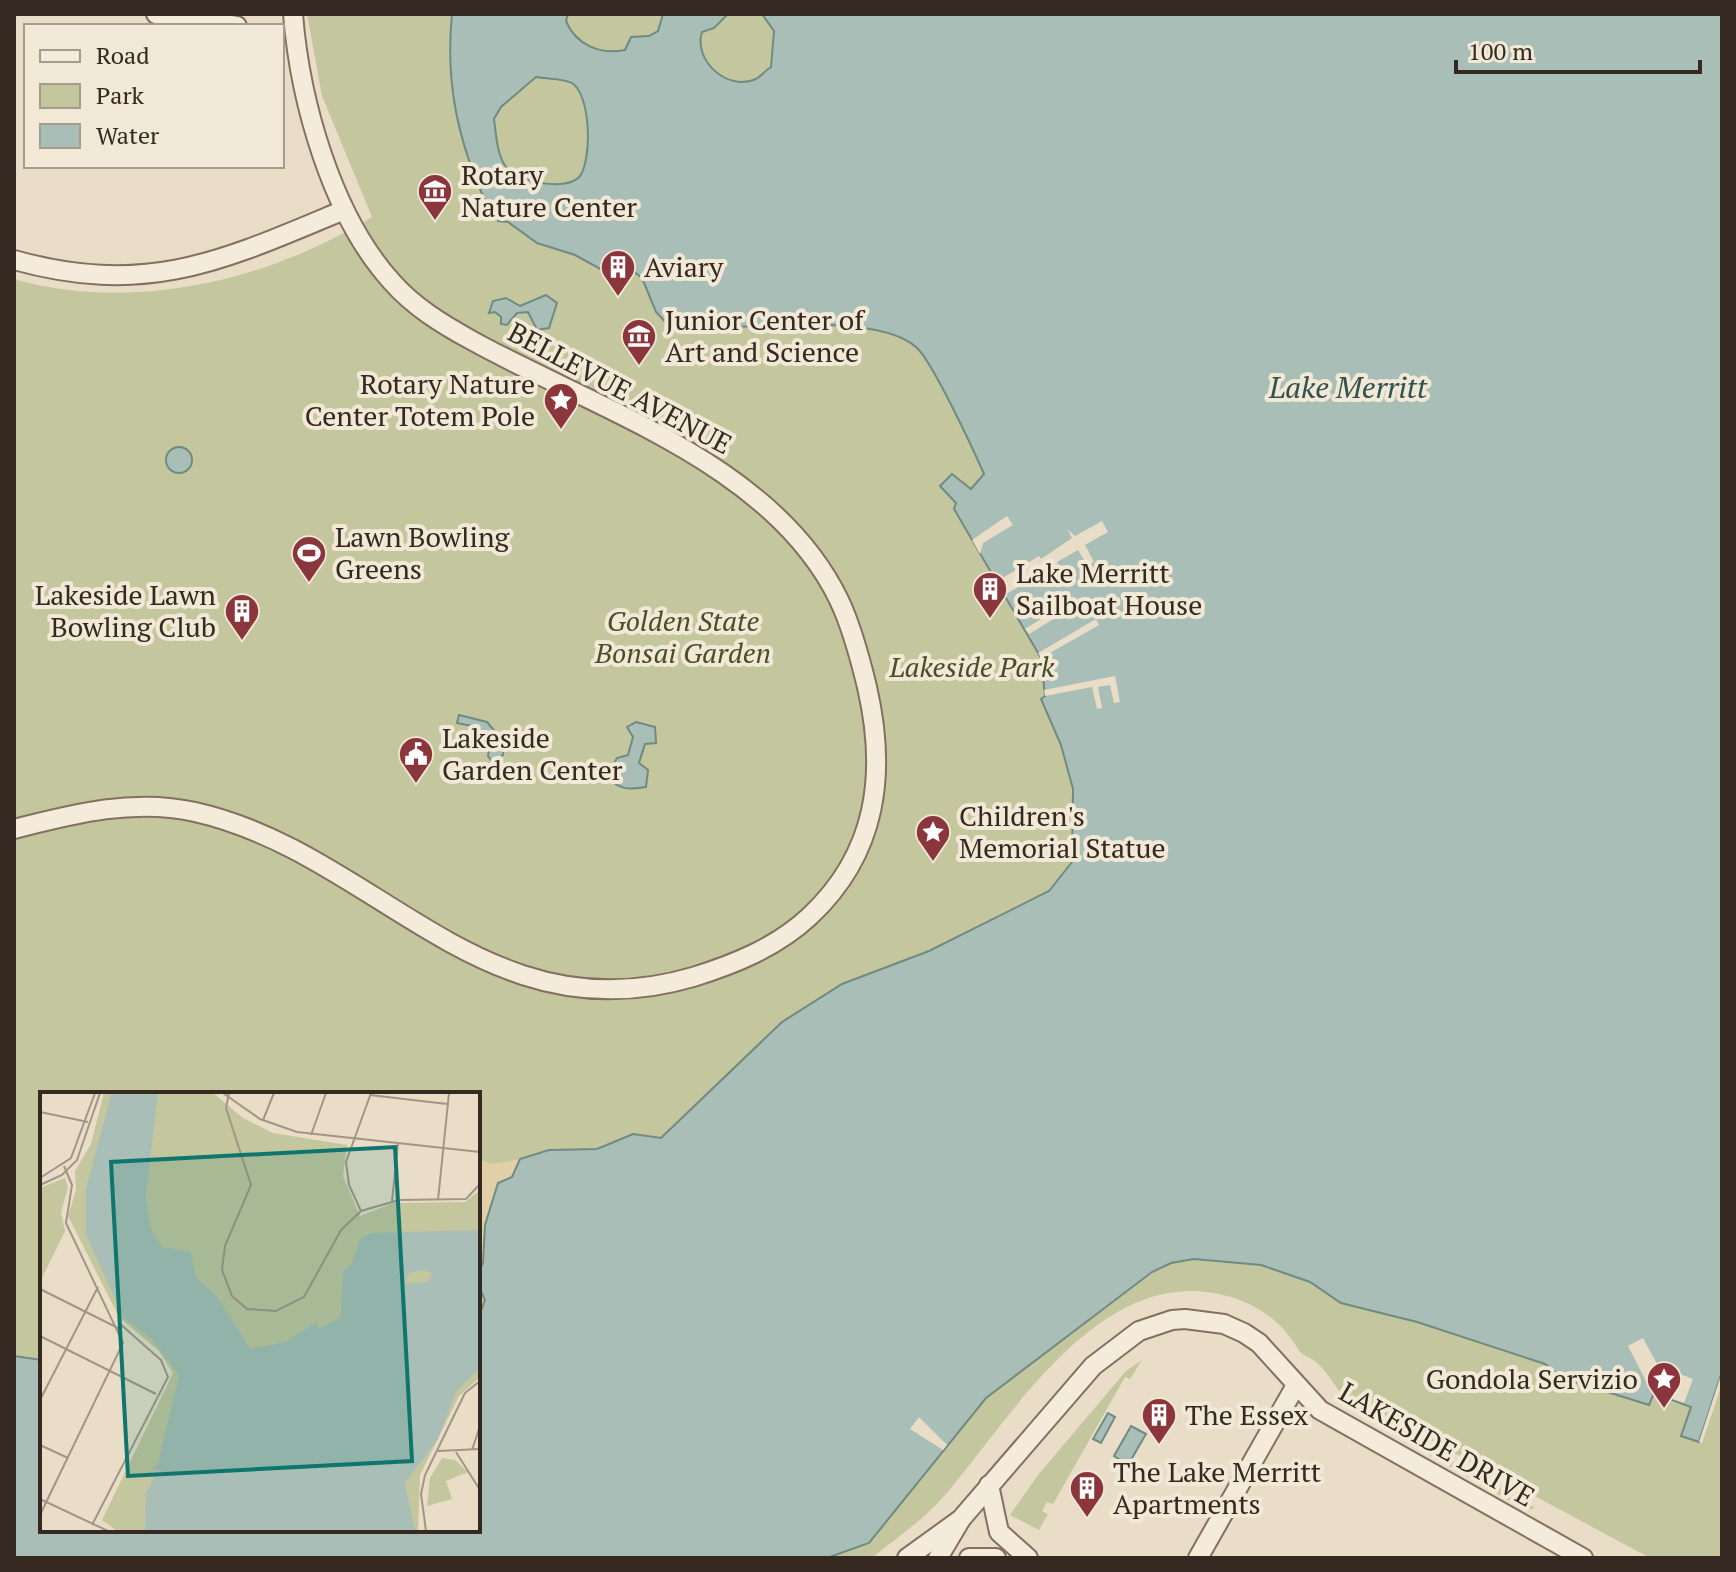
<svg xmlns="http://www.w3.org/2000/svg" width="1736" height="1572" font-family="'PT Serif',serif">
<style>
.green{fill:#c4c69d;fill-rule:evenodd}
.sand{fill:#e1cfa8}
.water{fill:#a8beb6;stroke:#708b82;stroke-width:2;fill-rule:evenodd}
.pier{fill:#e9ddc8}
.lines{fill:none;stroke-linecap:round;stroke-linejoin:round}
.minor-casing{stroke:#83705f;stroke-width:22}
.minor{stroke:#f5ebda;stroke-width:18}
.labels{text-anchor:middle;stroke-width:8;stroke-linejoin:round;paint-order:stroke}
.poi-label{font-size:28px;fill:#352921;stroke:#f1e8d6;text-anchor:start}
.street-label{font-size:28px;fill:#352921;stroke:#f1e8d6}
.park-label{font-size:28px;font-style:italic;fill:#484f2a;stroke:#f1e8d6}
.water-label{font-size:30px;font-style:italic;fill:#32534f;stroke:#f1e8d6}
.inset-road{fill:none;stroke:#a19585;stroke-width:2}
.view{fill:#0f766e;fill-opacity:0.15;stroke:#0f766e;stroke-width:4}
.inset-edge{fill:none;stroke:#352921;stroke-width:4}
</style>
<rect width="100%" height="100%" fill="#e9ddc8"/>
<g class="green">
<path d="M 307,14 L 1722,14 L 1722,1558 L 1650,1558 L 1339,1391 C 1333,1382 1326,1371 1317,1363 C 1311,1357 1302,1356 1298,1349 C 1282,1322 1258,1304 1227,1296 C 1102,1262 1014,1414 946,1494 C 924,1520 897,1537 872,1558 L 14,1558 L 14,279 C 134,313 267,281 372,217 L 322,96 ZM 42,1094 L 478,1094 L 478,1530 L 42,1530 Z"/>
<path d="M 1142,1360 L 1130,1379 L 1125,1377 L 1053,1504 L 1047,1502 L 1042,1511 L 1048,1514 L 1039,1530 L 1010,1515 L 1038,1475 L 1126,1371 Z"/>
<path d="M 1339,1398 L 1341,1399 L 1535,1508 L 1525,1510 L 1337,1401 Z"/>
</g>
<path class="sand" d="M 478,1159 L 492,1164 L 520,1159 L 485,1225 L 483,1263 L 478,1273 Z"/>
<g class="water">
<path d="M 452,14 L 568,14 L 566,21 C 576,45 600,55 625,50 L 631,37 L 649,36 L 658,31 L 663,14 L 728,14 L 714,28 L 702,32 C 693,60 727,92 756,79 C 761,76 766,70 771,67 L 774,31 L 762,14 L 1722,14 L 1722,1372 L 1699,1442 L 1681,1436 L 1691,1407 L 1654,1393 L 1649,1405 L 1563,1378 L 1545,1364 L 1417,1322 L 1341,1303 L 1310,1282 L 1261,1265 L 1194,1259 L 1171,1263 L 1152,1272 L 986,1398 L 869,1543 L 827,1558 L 14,1558 L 14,1356 L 42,1360 L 42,1530 L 478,1530 L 478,1319 L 485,1300 L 478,1284 L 478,1273 L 483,1263 L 485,1225 L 498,1183 L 512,1177 L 520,1159 L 549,1150 L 597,1149 L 633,1134 L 661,1138 L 782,1022 L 842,984 L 929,951 L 1049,891 L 1072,862 L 1073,789 L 1061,745 L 1041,699 L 1045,696 L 1041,658 L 954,509 L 956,503 L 940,486 L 952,474 L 971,489 L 984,474 C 973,449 933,363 917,348 C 879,312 747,328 693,329 L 669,326 L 656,312 L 642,278 L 633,271 L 604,271 L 575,255 L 537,243 L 508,222 L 498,221 L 499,210 L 487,205 C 458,142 445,83 452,14 ZM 536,77 C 546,79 563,78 572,83 C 591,95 592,159 580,176 C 567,192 517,182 506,167 C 497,155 496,134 494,119 L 501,107 Z"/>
<path d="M 546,295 L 557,303 L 549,328 L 537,330 L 528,312 L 517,313 L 507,325 L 501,324 L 501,317 L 495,312 L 489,313 L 493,301 L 506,298 L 520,306 Z"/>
<circle cx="179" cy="460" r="13"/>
<path d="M 459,715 L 487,722 L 504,742 L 503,755 L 493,763 L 488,756 L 491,738 L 472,726 L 457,723 Z"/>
<path d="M 636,722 L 655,727 L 656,743 L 645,744 L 639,763 L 648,770 L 646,787 C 628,790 619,790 607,776 L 617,758 L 628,755 L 633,737 L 627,727 Z"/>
<path d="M 1108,1413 L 1115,1417 L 1101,1443 L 1093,1439 Z"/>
<path d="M 1131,1426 L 1146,1434 L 1128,1465 L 1114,1456 Z"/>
</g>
<g class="pier">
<path d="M 1007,516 L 1013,525 L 983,543 L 980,554 L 972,540 Z"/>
<path d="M 1102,521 L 1108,532 L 1085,545 L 1094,562 L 1087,565 L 1078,550 L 1057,562 L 1067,579 L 1073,576 L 1075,579 L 1065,585 L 1053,563 L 1046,567 L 1047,571 L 1008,593 L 1003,590 L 1001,579 L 1039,556 L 1041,559 L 1072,538 L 1067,529 L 1075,536 Z"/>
<path d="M 1066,603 L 1070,609 L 1029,634 L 1025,629 Z"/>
<path d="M 1096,619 L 1099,625 L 1041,658 L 1038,653 Z"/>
<path d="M 1115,676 L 1120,702 L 1114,703 L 1110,685 L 1098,687 L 1102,708 L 1097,709 L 1092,687 L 1045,696 L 1044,690 Z"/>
<path d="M 1643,1338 L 1669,1386 L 1675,1372 L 1693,1379 L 1684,1403 L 1654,1393 L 1653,1395 L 1628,1346 Z"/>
<path d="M 1722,1372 L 1722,1384 L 1702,1443 L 1699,1442 Z"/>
<path d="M 919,1417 L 947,1445 L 943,1450 L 910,1429 Z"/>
</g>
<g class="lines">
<g class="minor-casing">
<g id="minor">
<path d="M 156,14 L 237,26"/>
<path d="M 14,260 C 148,297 222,261 344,210"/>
<path d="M 14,829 C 73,814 134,798 195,812 C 377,853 483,1039 693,977 C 735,964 777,947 810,916 C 877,853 887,774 867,687 C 860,658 852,627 839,600 C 773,463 595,409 471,340 C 442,324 414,307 392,282 C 332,216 300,102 293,14"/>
<path d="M 989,1485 L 999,1532 L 1028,1558"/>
<path d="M 907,1558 L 961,1519 L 1093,1366 L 1139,1331 L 1172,1320 L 1185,1319 L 1224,1324 L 1244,1333 L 1259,1343 L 1320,1410 L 1583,1558"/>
<path d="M 938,1558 L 960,1521"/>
<path d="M 969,1558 L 996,1558"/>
<path d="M 1198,1558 L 1295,1387"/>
</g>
</g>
<use href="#minor" class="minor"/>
</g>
<defs>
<g id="museum-pin" transform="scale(1.8)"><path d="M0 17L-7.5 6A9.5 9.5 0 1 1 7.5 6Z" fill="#8b363c" stroke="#f1e8d6"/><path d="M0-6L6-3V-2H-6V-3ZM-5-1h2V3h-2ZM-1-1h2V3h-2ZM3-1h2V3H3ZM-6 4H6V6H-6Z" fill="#fff"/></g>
<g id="building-pin" transform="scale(1.8)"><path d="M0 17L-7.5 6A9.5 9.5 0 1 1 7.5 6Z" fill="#8b363c" stroke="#f1e8d6"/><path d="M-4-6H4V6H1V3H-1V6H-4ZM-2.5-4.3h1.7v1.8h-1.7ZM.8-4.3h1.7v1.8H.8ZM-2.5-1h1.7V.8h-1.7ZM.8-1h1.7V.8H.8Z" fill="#fff"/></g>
<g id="sight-pin" transform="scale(1.8)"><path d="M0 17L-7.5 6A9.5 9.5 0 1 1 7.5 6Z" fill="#8b363c" stroke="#f1e8d6"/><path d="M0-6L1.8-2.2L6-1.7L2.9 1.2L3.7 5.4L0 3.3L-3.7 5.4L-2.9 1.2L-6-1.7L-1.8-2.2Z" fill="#fff"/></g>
<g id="stadium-pin" transform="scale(1.8)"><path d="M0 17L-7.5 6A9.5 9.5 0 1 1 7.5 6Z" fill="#8b363c" stroke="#f1e8d6"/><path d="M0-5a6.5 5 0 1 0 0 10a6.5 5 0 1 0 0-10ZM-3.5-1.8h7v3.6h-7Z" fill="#fff"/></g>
<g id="civic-pin" transform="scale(1.8)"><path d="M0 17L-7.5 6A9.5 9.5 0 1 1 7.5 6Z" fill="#8b363c" stroke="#f1e8d6"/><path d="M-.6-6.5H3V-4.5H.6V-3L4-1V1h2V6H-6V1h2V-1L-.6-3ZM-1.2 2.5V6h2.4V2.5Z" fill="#fff"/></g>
</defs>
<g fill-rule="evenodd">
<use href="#museum-pin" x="435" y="191"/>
<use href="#building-pin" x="618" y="267"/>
<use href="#museum-pin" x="639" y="336"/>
<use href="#sight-pin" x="561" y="400"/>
<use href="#stadium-pin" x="309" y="553"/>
<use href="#building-pin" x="990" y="589"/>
<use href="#building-pin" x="242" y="611"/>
<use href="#civic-pin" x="416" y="754"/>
<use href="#sight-pin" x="933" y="832"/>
<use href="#sight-pin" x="1664" y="1379"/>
<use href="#building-pin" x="1159" y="1415"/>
<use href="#building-pin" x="1087" y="1488"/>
</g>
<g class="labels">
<g class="poi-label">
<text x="461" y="185">Rotary<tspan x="461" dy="32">Nature Center</tspan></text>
<text x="644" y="277">Aviary</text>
<text x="665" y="330">Junior Center of<tspan x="665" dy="32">Art and Science</tspan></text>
<text x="535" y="394" text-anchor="end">Rotary Nature<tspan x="535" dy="32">Center Totem Pole</tspan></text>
<text x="335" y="547">Lawn Bowling<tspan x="335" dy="32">Greens</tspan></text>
<text x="1016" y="583">Lake Merritt<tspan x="1016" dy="32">Sailboat House</tspan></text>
<text x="216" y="605" text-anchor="end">Lakeside Lawn<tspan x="216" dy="32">Bowling Club</tspan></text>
<text x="442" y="748">Lakeside<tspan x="442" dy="32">Garden Center</tspan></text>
<text x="959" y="826">Children's<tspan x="959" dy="32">Memorial Statue</tspan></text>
<text x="1638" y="1389" text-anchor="end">Gondola Servizio</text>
<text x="1185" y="1425">The Essex</text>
<text x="1113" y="1482">The Lake Merritt<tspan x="1113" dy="32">Apartments</tspan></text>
</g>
<g class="street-label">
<text transform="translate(620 388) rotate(28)" y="10">BELLEVUE AVENUE</text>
<text transform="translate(1437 1444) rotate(30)" y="10">LAKESIDE DRIVE</text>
</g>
<g class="park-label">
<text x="683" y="631">Golden State<tspan x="683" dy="32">Bonsai Garden</tspan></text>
<text x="972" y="677">Lakeside Park</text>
</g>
<g class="water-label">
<text x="1348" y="398">Lake Merritt</text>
</g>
</g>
<g transform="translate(40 1092)">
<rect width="440" height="440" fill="#e9ddc8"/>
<path d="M 64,1 L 173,1 L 203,26 L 233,41 L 307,53 L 303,84 L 320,124 L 353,111 L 425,110 L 440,98 L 440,285 L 419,304 L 380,383 L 378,439 L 77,439 L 62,428 L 133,281 L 119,259 L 79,225 L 28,124 L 36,98 L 35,79 L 51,52 ZM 25,86 L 28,95 L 21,121 L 25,139 L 0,190 L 0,96 ZM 402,366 L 415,368 L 428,380 L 406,389 L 412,407 L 387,414 L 390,386 Z" fill="#c4c69d"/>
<path d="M 72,1 L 118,1 L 106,104 L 111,138 L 122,155 L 151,160 L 156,185 L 178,206 L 210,257 L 246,250 L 276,230 L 279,237 L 301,225 L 303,179 L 312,172 L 320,147 L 331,141 L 440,138 L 440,276 L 416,299 L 398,347 L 365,391 L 375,439 L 105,439 L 106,401 L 114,386 L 109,380 L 133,383 L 111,376 L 118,372 L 139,283 L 112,247 L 84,226 L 46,143 L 46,96 ZM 385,178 L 392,182 L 388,190 L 365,191 L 369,181 Z" fill="#a8beb6" fill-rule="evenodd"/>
<path class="inset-road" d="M 183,1 L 220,27 L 257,40 L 440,60M 189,1 L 186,16 L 211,93 L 185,154 L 182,178 L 192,204 L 207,217 L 236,219 L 264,205 L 301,138 L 321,119 L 359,108 L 426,107 L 440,92M 330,3 L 407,12M 0,20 L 48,30M 223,28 L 234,1M 271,43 L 286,1M 0,86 L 31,66 L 55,1M 0,93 L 22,83 L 37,68 L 60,1M 398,108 L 409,1M 352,109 L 358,52M 321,119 L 309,93 L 306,70 L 331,1M 0,197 L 80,237M 0,244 L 116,302M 0,308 L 58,195M 0,353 L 28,366M 432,358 L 440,334M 398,359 L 440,357M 416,360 L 440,398M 0,407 L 68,439M 0,423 L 83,251 L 26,131 L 32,93 L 24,74M 52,433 L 128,285 L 121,268 L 79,231M 386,439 L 381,402 L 385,383 L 425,301 L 440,289"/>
<path class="view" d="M 355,55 L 372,369 L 88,384 L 71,70 Z"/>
<rect width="440" height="440" class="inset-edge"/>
</g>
<rect width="1736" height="1572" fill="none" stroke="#352921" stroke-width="32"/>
<rect x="24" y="24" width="260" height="144" fill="#f1e8d6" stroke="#a69c8e" stroke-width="2"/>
<rect x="40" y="50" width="40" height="12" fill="#f5ebda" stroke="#a69c8e" stroke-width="2"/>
<text x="96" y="64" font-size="24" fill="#352921">Road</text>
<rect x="40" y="84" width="40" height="24" fill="#c4c69d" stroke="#a69c8e" stroke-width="2"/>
<text x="96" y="104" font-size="24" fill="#352921">Park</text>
<rect x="40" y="124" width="40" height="24" fill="#a8beb6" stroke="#a69c8e" stroke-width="2"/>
<text x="96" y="144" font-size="24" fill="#352921">Water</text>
<path d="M1456 60v12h244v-12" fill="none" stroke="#352921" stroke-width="4"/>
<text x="1468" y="60" font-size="24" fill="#352921" stroke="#f1e8d6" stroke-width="6" paint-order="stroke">100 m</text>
</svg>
